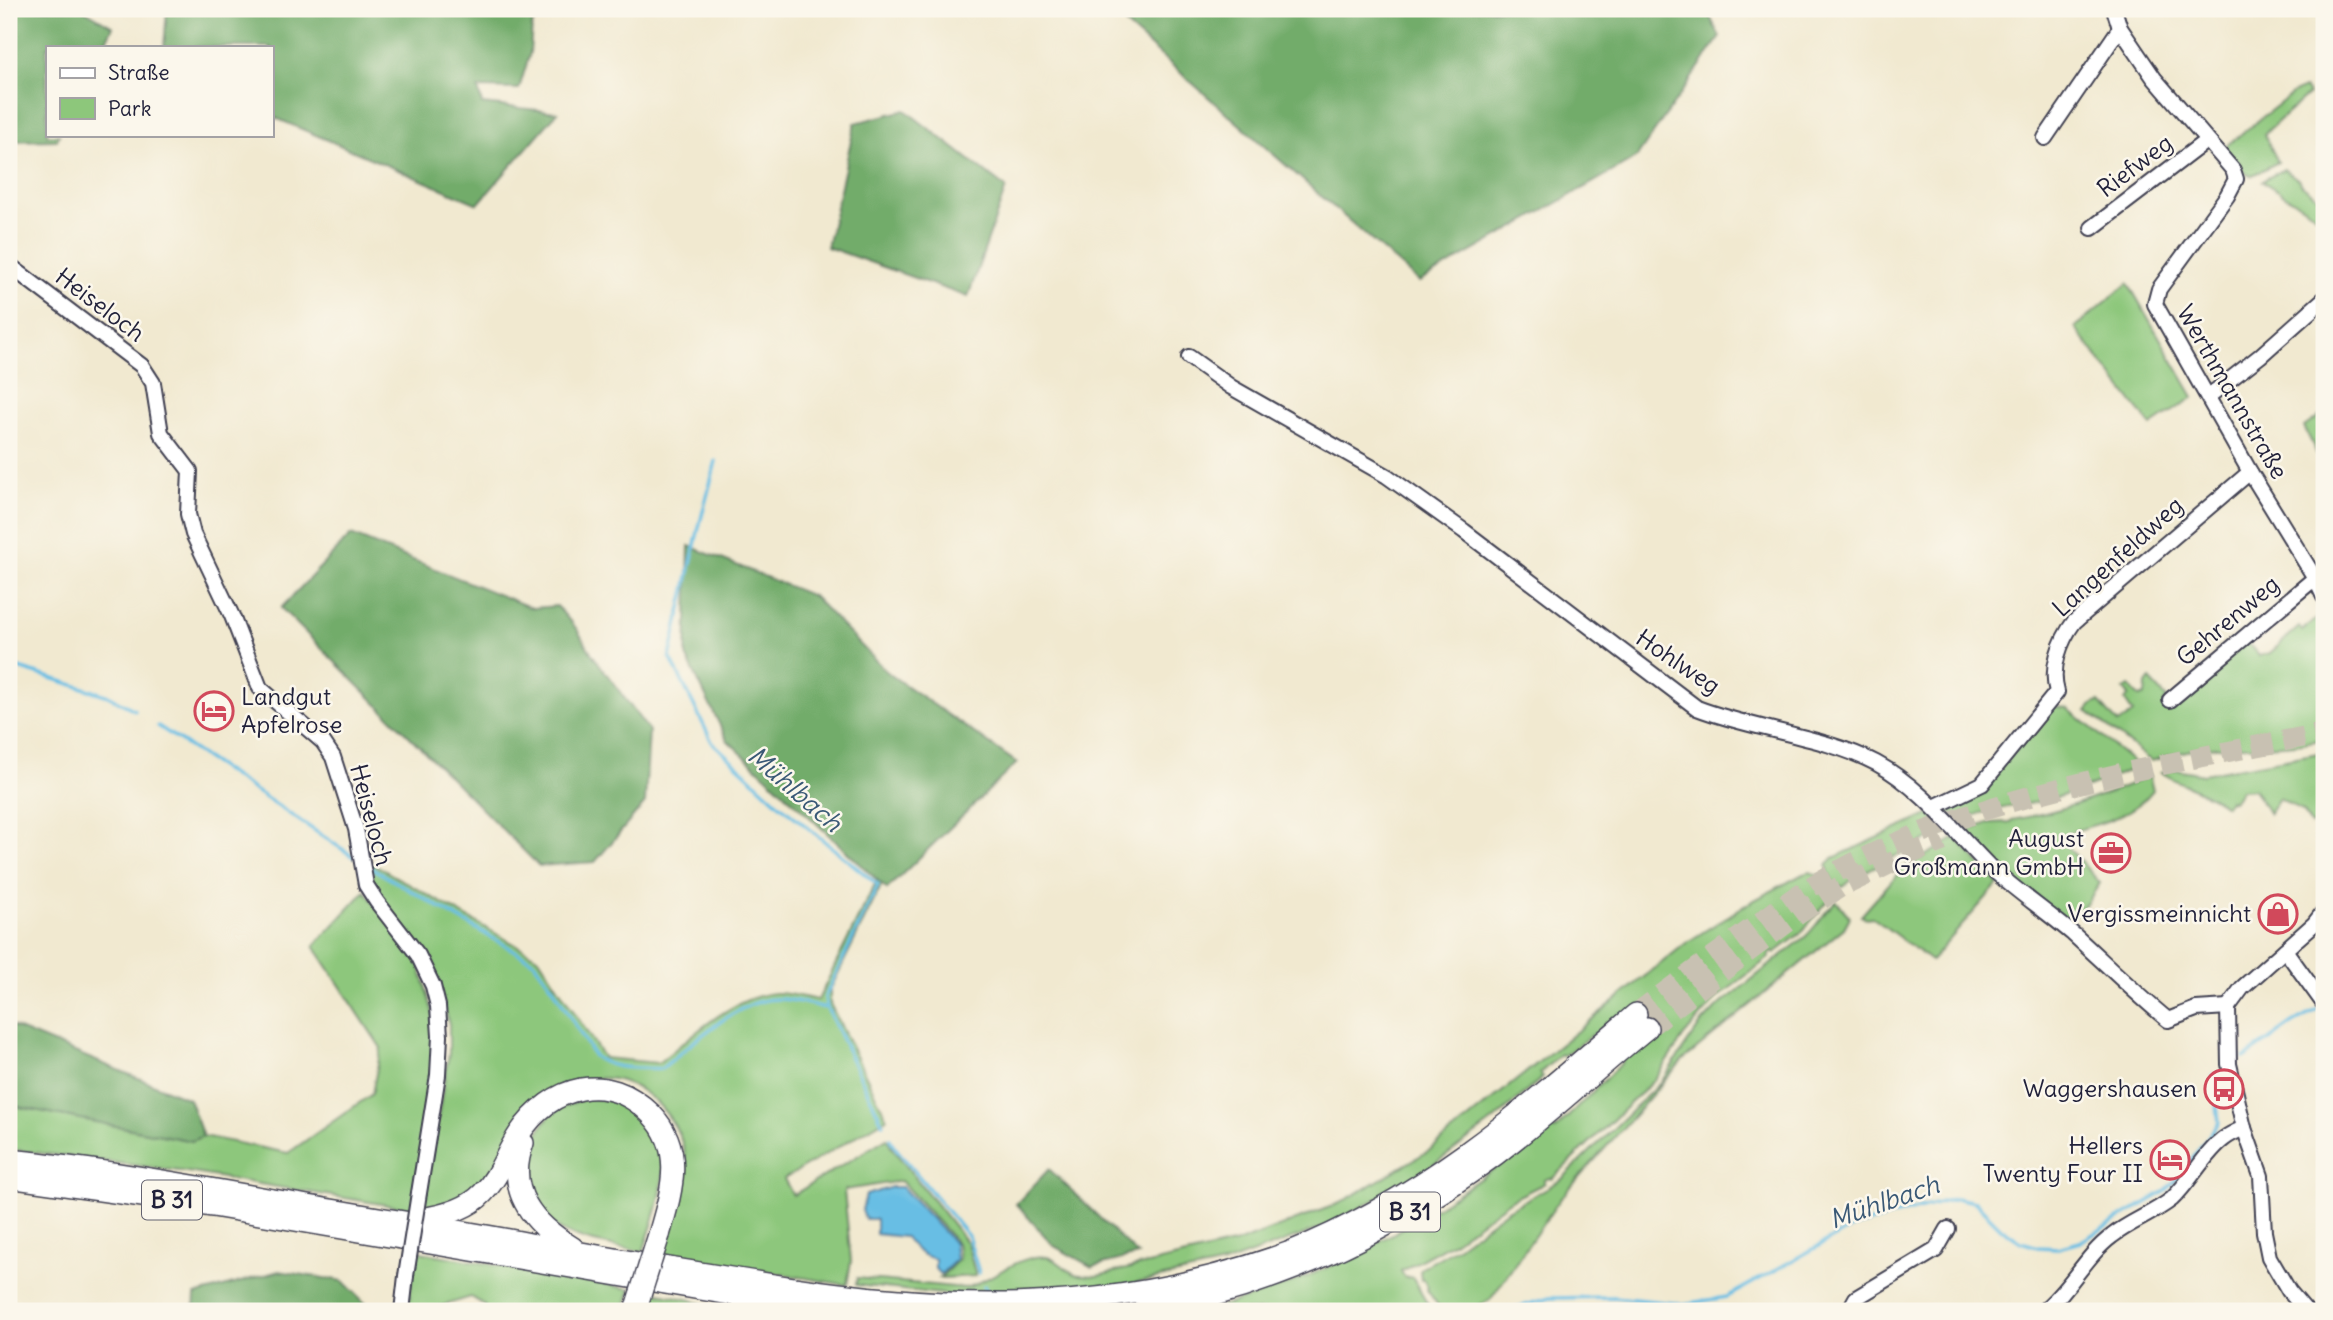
<svg xmlns="http://www.w3.org/2000/svg" width="2333" height="1320" font-family="Delius,sans-serif">
<style>
.green{fill:#8dc77b;stroke:#58745b;stroke-width:2}
.forest{fill:#72ac6b;stroke:#4a6753;stroke-width:2}
.water{fill:#67bee4;stroke:#447090;stroke-width:2}
.lines{fill:none;stroke-linecap:round;stroke-linejoin:round}
.stream{stroke:#67bee4;stroke-width:3.5}
.highway-tunnel{stroke:#c8c1b2;stroke-width:21;stroke-dasharray:21 10;stroke-linecap:butt}
.minor-casing{stroke:#414051;stroke-width:18}
.highway-casing{stroke:#414051;stroke-width:24}
.minor{stroke:#fff;stroke-width:14}
.highway{stroke:#fff;stroke-width:21}
.minor-bridge-casing{stroke:#414051;stroke-width:18;stroke-linecap:butt}
.highway-bridge-casing{stroke:#414051;stroke-width:24;stroke-linecap:butt}
.minor-bridge{stroke:#fff;stroke-width:14}
.highway-bridge{stroke:#fff;stroke-width:21}
.labels{text-anchor:middle;stroke-width:5;stroke-linejoin:round;paint-order:stroke}
.shield{fill:#fbf7ec;stroke:#636270;stroke-width:2}
.shield-label{font-size:23px;font-weight:bold;fill:#22223b}
.street-label{font-size:24px;fill:#22223b;stroke:#fbf7ec}
.poi-label{font-size:24px;fill:#22223b;stroke:#fbf7ec;text-anchor:end}
.water-label{font-size:26px;font-style:italic;fill:#3a5976;stroke:#fbf7ec}
</style>
<rect width="100%" height="100%" fill="#fbf7ec"/>
<filter id="ink" filterUnits="userSpaceOnUse"><feTurbulence type="fractalNoise" baseFrequency=".0143" numOctaves="2"/><feDisplacementMap in="SourceGraphic" scale="14" xChannelSelector="R" yChannelSelector="G"/><feConvolveMatrix kernelMatrix="1 2 1 2 8 2 1 2 1" color-interpolation-filters="sRGB"/></filter>
<filter id="wash" filterUnits="userSpaceOnUse"><feTurbulence type="fractalNoise" baseFrequency=".00686" numOctaves="4" result="noise"/><feDisplacementMap in="SourceGraphic" scale="28" xChannelSelector="R" yChannelSelector="G"/><feGaussianBlur stdDeviation="1.57" result="paint"/><feColorMatrix in="noise" values="0 0 0 0 0 0 0 0 0 0 0 0 0 0 0 0 0 1.4 0 .05"/><feComposite in="paint" operator="in"/></filter>
<g filter="url(#wash)">
<rect width="100%" height="100%" fill="#f1e9d0"/>
<g class="green">
<path d="M 2305,88 L 2309,94 L 2264,134 L 2278,162 L 2251,176 L 2246,174 L 2222,149 L 2293,93 Z"/>
<path d="M 2284,169 L 2299,180 L 2300,184 L 2324,201 L 2324,220 L 2262,181 Z"/>
<path d="M 2128,283 L 2194,397 L 2151,426 L 2075,328 Z"/>
<path d="M 2324,413 L 2324,468 L 2304,427 Z"/>
<path d="M 2324,613 L 2324,739 C 2286,748 2254,745 2215,747 C 2193,748 2172,755 2151,761 L 2087,711 L 2093,704 L 2099,702 L 2118,724 L 2133,713 L 2125,701 L 2129,696 L 2124,690 L 2129,686 L 2140,697 L 2145,695 L 2146,685 L 2150,680 L 2167,698 L 2164,702 L 2166,705 L 2245,639 L 2259,656 L 2270,653 L 2299,627 L 2302,631 Z"/>
<path d="M 2053,706 L 2067,708 L 2138,766 C 2110,779 2081,791 2051,799 C 2017,808 1987,806 1956,824 L 1950,814 L 1952,803 L 1985,786 Z"/>
<path d="M 2324,752 L 2324,802 L 2317,807 L 2323,818 L 2311,825 L 2304,812 L 2279,798 L 2269,814 L 2254,789 L 2241,790 L 2233,801 L 2229,800 L 2225,806 C 2207,791 2181,786 2161,772 L 2176,769 L 2203,774 Z"/>
<path d="M 2149,776 L 2153,790 C 2131,819 2092,825 2058,836 L 2100,883 L 2086,904 L 2069,920 L 2066,920 L 2013,882 L 1965,832 L 1988,823 L 2011,822 L 2012,820 C 2060,812 2104,796 2149,776 Z"/>
<path d="M 1930,814 L 1933,814 L 1947,829 C 1913,850 1874,863 1842,887 L 1836,886 L 1830,877 L 1827,866 L 1833,858 Z"/>
<path d="M 1956,838 L 1998,884 L 1931,961 L 1872,917 L 1865,918 L 1861,916 L 1902,869 Z"/>
<path d="M 368,861 L 539,958 L 604,1058 L 658,1063 C 692,1037 731,997 775,993 C 788,992 804,998 818,1000 L 877,880 L 882,884 L 830,990 L 830,1004 L 887,1118 L 784,1179 L 793,1195 L 887,1138 L 892,1148 L 967,1243 L 976,1276 L 940,1278 L 959,1259 L 957,1243 L 901,1181 L 844,1190 L 851,1261 L 847,1285 L 662,1254 C 670,1228 685,1197 686,1170 C 687,1128 653,1087 613,1079 C 600,1077 587,1079 575,1081 L 465,1200 L 422,1210 L 449,1053 L 449,1024 L 436,974 L 375,890 L 370,876 Z"/>
<path d="M 1811,872 L 1820,877 L 1832,896 L 1800,934 L 1775,953 L 1773,951 L 1769,954 L 1770,957 L 1716,999 L 1684,1036 L 1654,1080 L 1552,1179 L 1549,1178 L 1544,1180 L 1545,1183 L 1511,1200 L 1452,1243 L 1401,1271 L 1405,1278 L 1412,1277 L 1428,1305 L 1425,1311 L 1202,1311 C 1331,1281 1447,1207 1550,1127 L 1555,1130 L 1622,1062 L 1615,1019 L 1563,1056 L 1561,1054 L 1540,1073 L 1543,1077 L 1493,1121 L 1446,1156 L 1394,1190 L 1324,1227 L 1224,1264 L 1099,1291 L 980,1298 L 856,1285 L 857,1278 L 965,1288 C 989,1282 1022,1252 1047,1257 C 1057,1259 1066,1270 1075,1274 C 1082,1276 1090,1275 1097,1276 L 1237,1243 L 1340,1203 L 1430,1150 L 1686,943 L 1745,905 L 1803,874 Z"/>
<path d="M 365,891 L 419,963 L 440,1039 L 412,1209 L 187,1172 L 9,1149 L 9,1105 L 192,1141 L 203,1136 L 288,1153 L 372,1094 L 381,1048 L 314,946 Z"/>
<path d="M 1836,901 L 1850,917 L 1844,928 L 1681,1062 L 1561,1198 L 1490,1300 L 1469,1311 L 1442,1311 L 1427,1290 L 1428,1288 L 1423,1279 L 1421,1280 L 1420,1271 L 1422,1268 L 1456,1248 L 1506,1211 L 1561,1180 L 1661,1082 L 1700,1025 L 1716,1008 L 1805,937 C 1817,926 1824,912 1836,901 Z"/>
<path d="M 587,1098 C 597,1099 610,1099 619,1102 C 688,1130 661,1199 643,1252 C 610,1245 573,1242 546,1220 C 512,1193 527,1140 552,1113 C 560,1106 577,1102 587,1098 Z"/>
<path d="M 415,1251 L 631,1289 L 624,1311 L 486,1311 L 484,1305 L 471,1297 L 425,1311 L 408,1311 Z"/>
<path d="M 650,1291 L 691,1300 L 722,1311 L 644,1311 Z"/>
</g>
<g class="forest">
<path d="M 9,9 L 82,9 L 113,27 L 103,47 L 47,47 L 47,135 L 59,135 L 57,140 L 9,141 Z"/>
<path d="M 167,9 L 543,9 L 532,25 L 530,53 L 519,89 L 478,88 L 482,104 L 558,112 L 478,204 L 271,116 L 271,47 L 164,47 Z"/>
<path d="M 1133,9 L 1706,9 L 1720,37 L 1636,158 L 1419,282 L 1125,24 Z"/>
<path d="M 905,110 L 1006,188 L 968,297 L 827,247 L 855,123 Z"/>
<path d="M 351,535 L 532,608 L 557,606 L 576,628 L 592,654 L 649,731 L 645,803 L 595,862 L 539,866 L 281,608 Z"/>
<path d="M 689,546 L 813,596 L 888,673 L 1017,763 L 887,889 L 727,740 L 686,656 Z"/>
<path d="M 9,1025 L 189,1099 L 203,1136 L 192,1141 L 9,1105 Z"/>
<path d="M 1049,1169 L 1138,1255 L 1092,1267 L 1054,1246 L 1016,1204 Z"/>
<path d="M 279,1271 L 343,1281 L 373,1311 L 194,1311 L 195,1295 Z"/>
</g>
<path class="water" d="M 892,1187 L 902,1187 L 954,1243 L 956,1260 L 941,1274 L 935,1269 L 935,1259 C 920,1255 914,1249 905,1237 L 876,1234 L 876,1219 L 865,1219 L 862,1210 L 866,1195 Z"/>
<g class="lines">
<g class="stream">
<path d="M 716,461 L 699,527 L 670,657 L 712,742 L 779,804 L 878,885 L 825,997 L 827,1008 L 883,1124"/>
<path d="M 9,665 L 106,695 L 135,710"/>
<path d="M 158,726 L 354,857"/>
<path d="M 370,867 L 534,962 L 553,988 L 594,1056 C 612,1071 639,1067 661,1069 C 691,1045 739,998 778,999 C 794,999 811,1005 827,1008"/>
<path d="M 2244,1058 L 2293,1023 L 2321,1008"/>
<path d="M 890,1139 L 894,1146 L 968,1236 L 979,1273"/>
<path d="M 984,1286 L 988,1294"/>
<path d="M 1506,1311 L 1549,1298 L 1613,1297 L 1684,1304 L 1727,1297 L 1851,1228 L 1956,1198 L 1975,1202 L 2002,1229 L 2021,1242 L 2038,1247 L 2058,1248 L 2080,1242 L 2164,1192 L 2177,1179 L 2219,1122 L 2213,1075 L 2216,1074"/>
</g>
</g>
</g>
<g filter="url(#ink)">
<g class="lines">
<g class="highway-tunnel">
<path d="M 1636,1014 C 1673,986 1710,959 1747,932 C 1774,912 1801,891 1831,875 C 1982,792 2158,766 2324,733"/>
<path d="M 1647,1028 L 1797,915 L 1839,888 L 1912,853 L 1943,841"/>
</g>
<g class="minor-casing">
<g id="minor">
<path d="M 2114,9 L 2120,28 L 2154,78 L 2233,170 L 2236,179 L 2227,196 L 2159,289 L 2155,304 L 2250,472 L 2315,578 L 2324,597"/>
<path d="M 2045,138 L 2120,28"/>
<path d="M 2092,228 L 2206,141"/>
<path d="M 9,265 L 142,366 L 153,383 L 161,433 L 190,471 L 188,514 L 193,534 L 232,616 L 260,688 L 323,742 L 333,757 L 356,829 L 366,885 L 377,902 L 418,955 L 433,986 L 438,1006 L 440,1036 L 438,1075 L 419,1193"/>
<path d="M 1189,357 L 1231,387 L 1387,476 L 1464,531 L 1697,708 C 1754,730 1824,736 1876,763 C 1921,787 1955,832 1990,867 C 2016,891 2046,911 2073,934 C 2105,963 2135,993 2168,1020 L 2196,1009 L 2228,1007"/>
<path d="M 2209,396 L 2260,356 L 2324,299"/>
<path d="M 2170,700 L 2315,578"/>
<path d="M 1934,807 L 1982,784 L 2057,692 C 2050,668 2060,641 2074,622 L 2250,472"/>
<path d="M 2285,950 L 2324,1004"/>
<path d="M 402,1311 L 406,1276"/>
<path d="M 1852,1311 L 1851,1307 L 1856,1298 L 1936,1250 L 1948,1229"/>
<path d="M 2043,1311 C 2070,1290 2085,1256 2112,1236 C 2131,1221 2153,1214 2172,1199 C 2191,1181 2206,1151 2225,1138 C 2230,1134 2237,1131 2244,1128"/>
<path d="M 2306,1311 L 2289,1291 L 2269,1257 L 2264,1232 L 2261,1176 L 2244,1128 L 2229,1064 L 2228,1007 L 2242,988 L 2314,924 L 2324,911"/>
</g>
</g>
<g class="highway-casing">
<g id="highway">
<path d="M 523,1143 C 505,1191 533,1224 573,1248"/>
<path d="M 9,1160 C 109,1170 209,1189 308,1206 C 382,1219 456,1230 530,1244 C 601,1257 672,1269 743,1280 C 937,1312 1101,1320 1288,1253 C 1425,1199 1527,1108 1636,1014"/>
<path d="M 9,1177 L 213,1206 L 831,1311"/>
<path d="M 420,1219 C 442,1216 467,1210 483,1193 C 500,1176 506,1153 519,1134 C 552,1085 607,1070 651,1114 C 686,1150 671,1193 659,1235"/>
<path d="M 1143,1311 C 1272,1289 1391,1232 1496,1154 C 1548,1115 1596,1069 1647,1028"/>
</g>
</g>
<use href="#minor" class="minor"/>
<use href="#highway" class="highway"/>
<g class="minor-bridge-casing">
<path id="minor-bridge" d="M 406,1276 L 419,1193"/>
</g>
<g class="highway-bridge-casing">
<path id="highway-bridge" d="M 635,1311 L 659,1235"/>
</g>
<use href="#minor-bridge" class="minor-bridge"/>
<use href="#highway-bridge" class="highway-bridge"/>
</g>
</g>
<defs>
<g id="hotel-ring" transform="scale(2.0125)"><circle r="9.5" fill="#fbf7ec" stroke="#d1495b" stroke-width="1.5"/><path d="M-6-4.5h1.5V1H6V5H4.5V3h-9V5H-6ZM-4 0a1.8 1.8 0 1 1 3.6 0ZM.5 0V-2.5h3Q6-2.5 6 0Z" fill="#d1495b"/></g>
<g id="office-ring" transform="scale(2.0125)"><circle r="9.5" fill="#fbf7ec" stroke="#d1495b" stroke-width="1.5"/><path d="M-6-3h4V-5.5h4V-3h4V5H-6ZM-1-4.5V-3h2v-1.5ZM-6 0V1H6V0Z" fill="#d1495b"/></g>
<g id="shop-ring" transform="scale(2.0125)"><circle r="9.5" fill="#fbf7ec" stroke="#d1495b" stroke-width="1.5"/><path d="M-5-2.5h2.3a2.7 3.5 0 0 1 5.4 0H5L5.5 6h-11ZM-1.5-2.5h3a1.5 2.3 0 0 0-3 0Z" fill="#d1495b"/></g>
<g id="bus-ring" transform="scale(2.0125)"><circle r="9.5" fill="#fbf7ec" stroke="#d1495b" stroke-width="1.5"/><path d="M-5-6H5V4H4V6H2V4H-2V6H-4V4H-5ZM-3.5-4V0h7V-4ZM-3.5 1.2v1.5H-2V1.2ZM2 1.2v1.5H3.5V1.2Z" fill="#d1495b"/></g>
</defs>
<g fill-rule="evenodd">
<use href="#hotel-ring" x="214" y="711"/>
<use href="#office-ring" x="2111" y="853"/>
<use href="#shop-ring" x="2278" y="914"/>
<use href="#bus-ring" x="2224" y="1089"/>
<use href="#hotel-ring" x="2170" y="1160"/>
</g>
<g class="labels">
<g class="shield">
<rect x="142" y="1180.5" width="60" height="39" rx="5"/>
<rect x="1380" y="1192.5" width="60" height="39" rx="5"/>
</g>
<g class="shield-label">
<text x="172" y="1208">B 31</text>
<text x="1410" y="1220">B 31</text>
</g>
<g class="street-label">
<text transform="translate(2135 166) rotate(-37)" y="8">Riefweg</text>
<text transform="translate(100 305) rotate(37)" y="8">Heiseloch</text>
<text transform="translate(2232 392) rotate(60)" y="8">Werthmannstraße</text>
<text transform="translate(2118 557) rotate(-42)" y="8">Langenfeldweg</text>
<text transform="translate(2228 621) rotate(-40)" y="8">Gehrenweg</text>
<text transform="translate(1678 662) rotate(34)" y="8">Hohlweg</text>
<text transform="translate(371 815) rotate(75)" y="8">Heiseloch</text>
</g>
<g class="poi-label">
<text x="241" y="705" text-anchor="start">Landgut<tspan x="241" dy="28">Apfelrose</tspan></text>
<text x="2084" y="847">August<tspan x="2084" dy="28">Großmann GmbH</tspan></text>
<text x="2251" y="922">Vergissmeinnicht</text>
<text x="2197" y="1097">Waggershausen</text>
<text x="2143" y="1154">Hellers<tspan x="2143" dy="28">Twenty Four II</tspan></text>
</g>
<g class="water-label">
<text transform="translate(795 789) rotate(41)" y="9">Mühlbach</text>
<text transform="translate(1884 1202) rotate(-19)" y="9">Mühlbach</text>
</g>
</g>
<rect width="2333" height="1320" fill="none" stroke="#fbf7ec" stroke-width="35"/>
<rect x="46" y="46" width="228" height="91" fill="#fbf7ec" stroke="#a4a2a5" stroke-width="2"/>
<rect x="60" y="68" width="35" height="10" fill="#ffffff" stroke="#a4a2a5" stroke-width="2"/>
<text x="108" y="80" font-size="21" fill="#22223b">Straße</text>
<rect x="60" y="98" width="35" height="21" fill="#8dc77b" stroke="#a4a2a5" stroke-width="2"/>
<text x="108" y="116" font-size="21" fill="#22223b">Park</text>
</svg>
